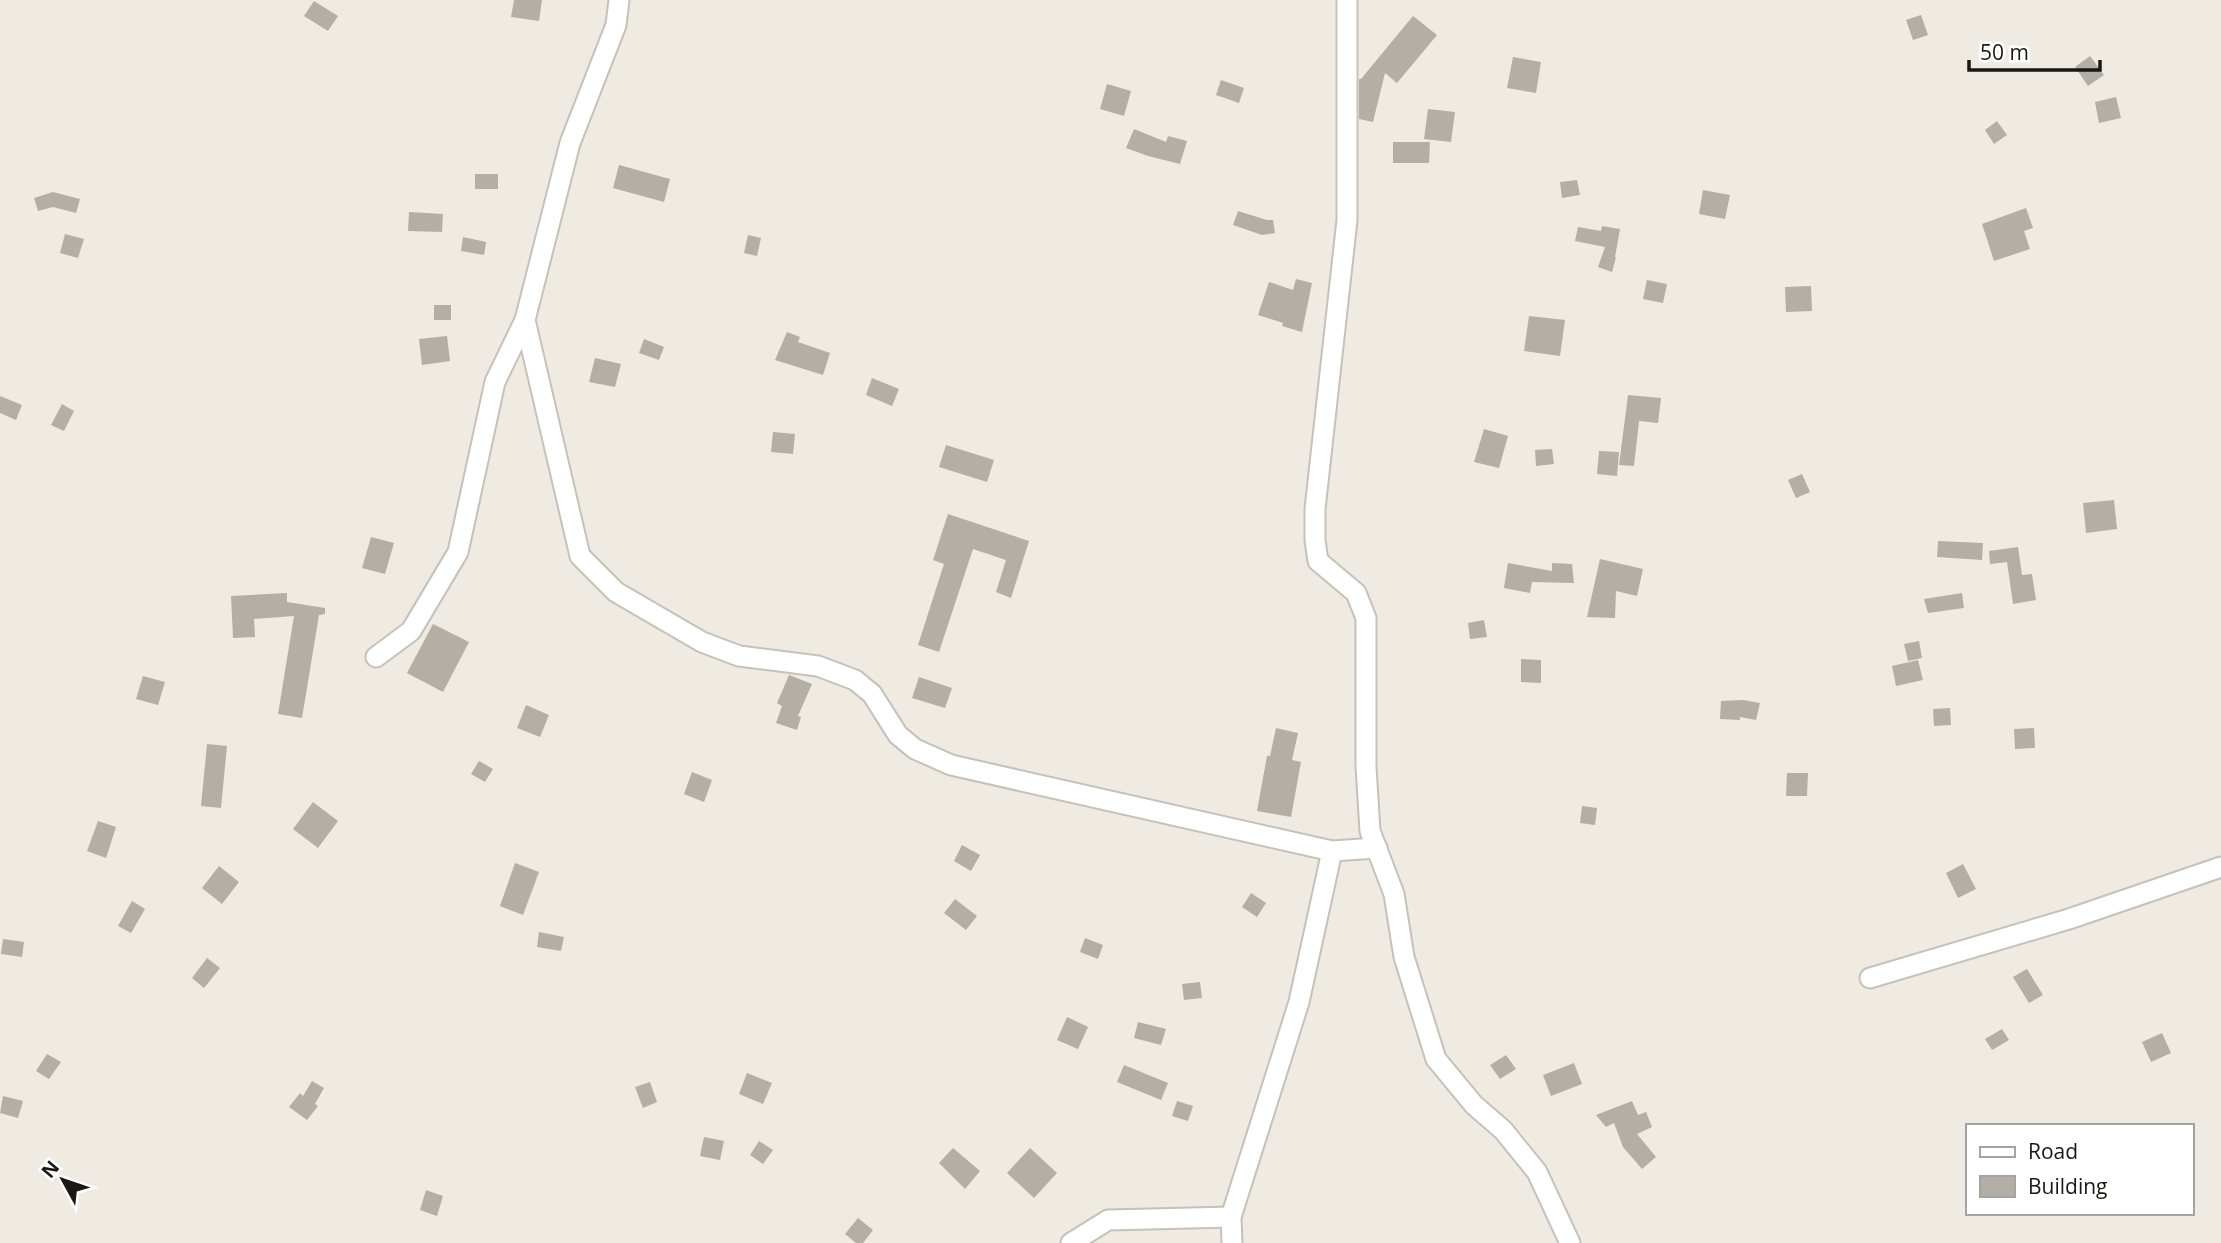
<svg xmlns="http://www.w3.org/2000/svg" width="2221" height="1243" font-family="'Open Sans',sans-serif">
<style>
.building{fill:#b3aea6}
.lines{fill:none;stroke-linecap:round;stroke-linejoin:round}
.minor-casing{stroke:#c6c1b9;stroke-width:23}
.minor{stroke:#fff;stroke-width:19}
</style>
<rect width="100%" height="100%" fill="#efeae2"/>
<g class="building">
<path d="M 514,0 L 542,0 L 539,21 L 511,17 Z"/>
<path d="M 314,1 L 338,16 L 328,31 L 304,16 Z"/>
<path d="M 1921,15 L 1928,35 L 1913,40 L 1906,20 Z"/>
<path d="M 1413,16 L 1437,35 L 1397,83 L 1385,73 L 1373,122 L 1359,119 L 1359,79 L 1361,79 Z"/>
<path d="M 2090,56 L 2104,75 L 2088,86 L 2075,67 Z"/>
<path d="M 1513,57 L 1541,62 L 1536,93 L 1507,88 Z"/>
<path d="M 1221,80 L 1244,88 L 1239,103 L 1216,95 Z"/>
<path d="M 1107,84 L 1131,91 L 1124,116 L 1100,109 Z"/>
<path d="M 2116,97 L 2121,118 L 2099,123 L 2095,102 Z"/>
<path d="M 1428,109 L 1455,112 L 1451,142 L 1424,139 Z"/>
<path d="M 1997,121 L 2007,135 L 1994,144 L 1985,130 Z"/>
<path d="M 1134,129 L 1166,142 L 1168,136 L 1187,141 L 1180,164 L 1148,156 L 1126,148 Z"/>
<path d="M 1393,142 L 1430,142 L 1429,163 L 1393,163 Z"/>
<path d="M 619,165 L 670,179 L 664,202 L 613,188 Z"/>
<rect x="475" y="174" width="23" height="15"/>
<path d="M 1577,180 L 1580,195 L 1562,198 L 1560,182 Z"/>
<path d="M 1703,190 L 1730,195 L 1725,219 L 1699,214 Z"/>
<path d="M 53,192 L 80,199 L 76,213 L 53,207 L 38,211 L 34,198 Z"/>
<path d="M 2026,208 L 2033,228 L 2024,231 L 2030,249 L 1994,261 L 1982,224 Z"/>
<path d="M 1238,211 L 1267,220 L 1273,220 L 1275,233 L 1262,235 L 1233,225 Z"/>
<path d="M 409,212 L 443,214 L 442,232 L 408,231 Z"/>
<path d="M 1602,226 L 1620,229 L 1615,257 L 1616,257 L 1612,272 L 1598,267 L 1605,247 L 1575,241 L 1578,227 L 1601,231 Z"/>
<path d="M 65,234 L 84,239 L 78,258 L 60,253 Z"/>
<path d="M 748,235 L 761,238 L 757,256 L 744,253 Z"/>
<path d="M 463,237 L 486,242 L 484,255 L 461,251 Z"/>
<path d="M 1296,279 L 1312,283 L 1302,332 L 1282,326 L 1283,323 L 1258,315 L 1269,282 L 1293,290 Z"/>
<path d="M 1647,280 L 1667,284 L 1663,303 L 1643,299 Z"/>
<path d="M 1811,286 L 1812,311 L 1786,312 L 1785,287 Z"/>
<rect x="434" y="305" width="17" height="15"/>
<path d="M 1529,316 L 1565,320 L 1560,356 L 1524,351 Z"/>
<path d="M 787,332 L 800,337 L 798,342 L 830,353 L 823,375 L 775,360 Z"/>
<path d="M 447,336 L 450,361 L 422,365 L 419,339 Z"/>
<path d="M 644,339 L 664,347 L 659,360 L 639,353 Z"/>
<path d="M 595,358 L 621,364 L 615,387 L 589,382 Z"/>
<path d="M 872,378 L 899,389 L 892,406 L 866,395 Z"/>
<path d="M 1628,395 L 1661,398 L 1658,423 L 1639,421 L 1634,466 L 1619,465 Z"/>
<path d="M 0,396 L 22,405 L 16,420 L 0,413 Z"/>
<path d="M 62,404 L 74,411 L 64,431 L 51,425 Z"/>
<path d="M 1484,429 L 1508,436 L 1499,468 L 1474,462 Z"/>
<path d="M 773,432 L 795,434 L 793,454 L 771,452 Z"/>
<path d="M 946,445 L 994,460 L 987,482 L 939,467 Z"/>
<path d="M 1552,449 L 1554,464 L 1536,466 L 1535,450 Z"/>
<path d="M 1599,451 L 1619,452 L 1617,476 L 1597,474 Z"/>
<path d="M 1802,474 L 1810,492 L 1796,498 L 1788,480 Z"/>
<path d="M 2114,500 L 2117,529 L 2086,533 L 2083,503 Z"/>
<path d="M 948,514 L 1029,541 L 1011,598 L 996,592 L 1006,560 L 973,549 L 939,652 L 918,645 L 944,564 L 933,560 Z"/>
<path d="M 371,537 L 394,543 L 385,574 L 362,568 Z"/>
<path d="M 1938,541 L 1983,543 L 1982,560 L 1937,557 Z"/>
<path d="M 2018,547 L 2022,575 L 2032,574 L 2036,600 L 2013,604 L 2007,562 L 1990,564 L 1989,551 Z"/>
<path d="M 1600,559 L 1643,569 L 1637,596 L 1616,591 L 1615,618 L 1587,617 Z"/>
<path d="M 1508,563 L 1552,571 L 1552,563 L 1572,564 L 1574,583 L 1532,582 L 1530,593 L 1504,588 Z"/>
<path d="M 287,593 L 287,602 L 325,608 L 325,614 L 319,615 L 302,718 L 278,714 L 294,616 L 254,619 L 255,637 L 233,638 L 231,596 Z"/>
<path d="M 1962,593 L 1964,608 L 1928,613 L 1924,599 Z"/>
<path d="M 1484,620 L 1487,637 L 1470,639 L 1468,623 Z"/>
<path d="M 433,624 L 469,642 L 443,692 L 407,673 Z"/>
<path d="M 1919,641 L 1922,658 L 1908,661 L 1904,644 Z"/>
<path d="M 1521,659 L 1541,660 L 1541,683 L 1521,682 Z"/>
<path d="M 1918,660 L 1923,680 L 1896,686 L 1892,666 Z"/>
<path d="M 789,675 L 812,684 L 798,716 L 801,717 L 797,730 L 776,723 L 782,706 L 777,703 Z"/>
<path d="M 143,676 L 165,682 L 158,705 L 136,699 Z"/>
<path d="M 919,677 L 952,688 L 945,708 L 912,698 Z"/>
<path d="M 1743,700 L 1760,703 L 1756,720 L 1740,717 L 1740,720 L 1720,719 L 1721,701 Z"/>
<path d="M 526,705 L 549,715 L 540,737 L 517,728 Z"/>
<path d="M 1950,708 L 1951,725 L 1934,726 L 1933,709 Z"/>
<path d="M 1276,728 L 1298,733 L 1292,760 L 1301,762 L 1291,817 L 1257,811 L 1267,756 L 1270,756 Z"/>
<path d="M 2034,728 L 2035,748 L 2015,749 L 2014,729 Z"/>
<path d="M 207,744 L 227,746 L 221,808 L 201,806 Z"/>
<path d="M 479,761 L 493,769 L 485,782 L 471,774 Z"/>
<path d="M 692,772 L 712,780 L 704,802 L 684,794 Z"/>
<path d="M 1787,773 L 1808,773 L 1807,796 L 1786,796 Z"/>
<path d="M 313,802 L 338,821 L 318,848 L 293,829 Z"/>
<path d="M 1582,806 L 1597,808 L 1595,825 L 1580,823 Z"/>
<path d="M 98,821 L 116,827 L 106,858 L 87,851 Z"/>
<path d="M 962,845 L 980,855 L 971,871 L 954,861 Z"/>
<path d="M 515,863 L 539,872 L 523,915 L 500,906 Z"/>
<path d="M 1963,864 L 1976,889 L 1958,898 L 1946,873 Z"/>
<path d="M 219,866 L 239,882 L 222,904 L 202,888 Z"/>
<path d="M 1251,893 L 1266,903 L 1257,917 L 1242,907 Z"/>
<path d="M 955,899 L 977,916 L 966,930 L 944,913 Z"/>
<path d="M 132,901 L 145,909 L 131,933 L 118,926 Z"/>
<path d="M 539,932 L 564,937 L 561,951 L 537,947 Z"/>
<path d="M 1085,938 L 1103,945 L 1098,959 L 1080,952 Z"/>
<path d="M 3,939 L 24,942 L 22,957 L 1,954 Z"/>
<path d="M 207,958 L 220,968 L 204,988 L 192,978 Z"/>
<path d="M 2027,969 L 2043,995 L 2029,1003 L 2013,977 Z"/>
<path d="M 1200,982 L 1202,998 L 1184,1000 L 1182,984 Z"/>
<path d="M 1067,1017 L 1088,1027 L 1078,1049 L 1057,1040 Z"/>
<path d="M 1138,1022 L 1166,1029 L 1161,1045 L 1134,1038 Z"/>
<path d="M 2002,1029 L 2009,1040 L 1992,1050 L 1985,1039 Z"/>
<path d="M 2162,1033 L 2171,1053 L 2151,1062 L 2142,1042 Z"/>
<path d="M 47,1054 L 61,1062 L 49,1079 L 36,1071 Z"/>
<path d="M 1506,1055 L 1516,1069 L 1500,1079 L 1490,1065 Z"/>
<path d="M 1574,1063 L 1582,1084 L 1551,1096 L 1543,1075 Z"/>
<path d="M 1124,1065 L 1168,1083 L 1161,1100 L 1117,1082 Z"/>
<path d="M 747,1073 L 772,1083 L 763,1104 L 739,1094 Z"/>
<path d="M 312,1081 L 324,1088 L 315,1104 L 318,1106 L 307,1120 L 289,1107 L 300,1093 L 303,1096 Z"/>
<path d="M 650,1082 L 657,1102 L 643,1108 L 635,1087 Z"/>
<path d="M 3,1096 L 23,1101 L 18,1118 L 0,1113 Z"/>
<path d="M 1177,1101 L 1193,1106 L 1188,1121 L 1172,1116 Z"/>
<path d="M 1632,1101 L 1638,1115 L 1646,1112 L 1652,1127 L 1637,1134 L 1656,1157 L 1642,1169 L 1623,1147 L 1614,1123 L 1606,1127 L 1596,1115 Z"/>
<path d="M 704,1137 L 724,1141 L 720,1160 L 700,1156 Z"/>
<path d="M 759,1141 L 773,1150 L 763,1164 L 750,1155 Z"/>
<path d="M 953,1148 L 980,1171 L 965,1189 L 939,1163 Z"/>
<path d="M 1030,1148 L 1057,1173 L 1034,1198 L 1007,1173 Z"/>
<path d="M 426,1190 L 443,1196 L 437,1216 L 420,1210 Z"/>
<path d="M 858,1218 L 873,1230 L 863,1243 L 856,1243 L 845,1234 Z"/>
</g>
<g class="lines">
<g class="minor-casing">
<g id="minor">
<path d="M 619,0 L 616,25 L 570,143 L 525,320 L 580,556 L 616,592 L 702,642 L 739,656 L 818,666 L 855,680 L 872,694 L 898,735 L 915,749 L 951,765 L 1332,851 L 1377,848"/>
<path d="M 1347,0 L 1347,220 L 1315,509 L 1315,540 L 1318,561 L 1356,593 L 1366,618 L 1366,767 L 1370,831 L 1394,894 L 1404,957 L 1436,1059 L 1474,1105 L 1503,1130 L 1537,1172 L 1570,1243"/>
<path d="M 376,657 L 411,631 L 458,552 L 495,382 L 525,320"/>
<path d="M 1870,978 L 2069,919 L 2221,867"/>
<path d="M 1071,1243 L 1108,1220 L 1231,1217"/>
<path d="M 1232,1243 L 1231,1217 L 1299,1002 L 1332,851"/>
</g>
</g>
<use href="#minor" class="minor"/>
</g>
<rect x="1966" y="1124" width="228" height="91" fill="#ffffff" stroke="#a3a3a1" stroke-width="2"/>
<rect x="1980" y="1147" width="35" height="10" fill="#ffffff" stroke="#a3a3a1" stroke-width="2"/>
<text x="2028" y="1159" font-size="21" fill="#1a1815">Road</text>
<rect x="1980" y="1176" width="35" height="21" fill="#b3aea6" stroke="#a3a3a1" stroke-width="2"/>
<text x="2028" y="1194" font-size="21" fill="#1a1815">Building</text>
<g transform="translate(63 1180) rotate(310)" stroke="#ffffff" stroke-width="5" paint-order="stroke">
<path d="M0-5L12 26L0 18L-12 26Z" fill="#1a1815"/>
<text y="-10" font-size="19" font-weight="bold" text-anchor="middle" fill="#1a1815">N</text>
</g>
<path d="M1969 60v10h131v-10" fill="none" stroke="#1a1815" stroke-width="3.5"/>
<text x="1980" y="60" font-size="21" fill="#1a1815" stroke="#ffffff" stroke-width="5" paint-order="stroke">50 m</text>
</svg>
